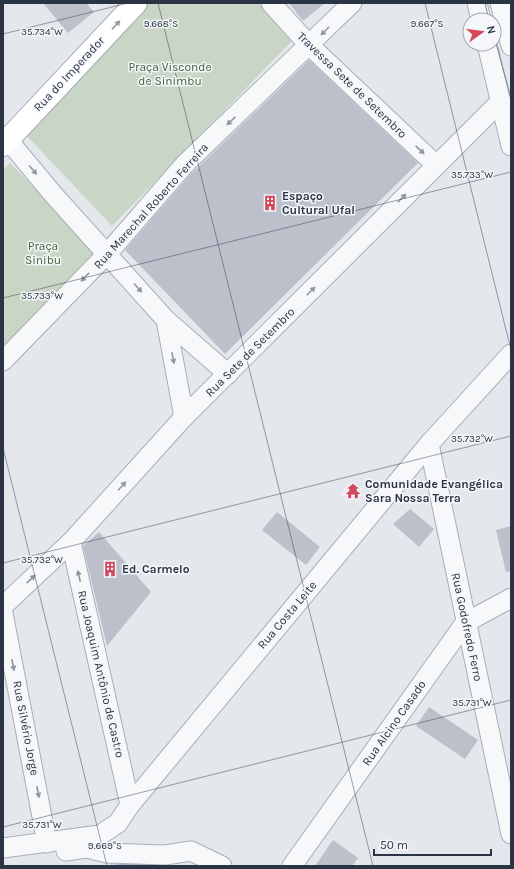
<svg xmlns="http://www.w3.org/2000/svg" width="514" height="869" font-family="Karla,sans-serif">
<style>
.green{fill:#c9d6c5}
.water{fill:#9fb4cc}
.building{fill:#bbc0ca}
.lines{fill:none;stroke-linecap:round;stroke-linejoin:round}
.minor-casing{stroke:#a9aeb7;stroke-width:21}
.major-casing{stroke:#a3abb8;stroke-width:24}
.minor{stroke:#f7f8fa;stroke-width:19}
.major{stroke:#fff;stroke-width:22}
.tram{stroke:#7d8696;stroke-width:1}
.oneway{fill:#959aa2}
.oneway2{fill:#9196a0}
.ticks{fill:none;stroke:#2b3445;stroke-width:1;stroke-opacity:0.45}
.labels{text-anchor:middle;stroke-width:3;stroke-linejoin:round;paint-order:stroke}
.park-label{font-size:12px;fill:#3f6138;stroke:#f4f6f9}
.street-label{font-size:12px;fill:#2b3445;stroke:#f4f6f9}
.poi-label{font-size:12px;font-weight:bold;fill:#2b3445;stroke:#f4f6f9;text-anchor:start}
.ticks-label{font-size:10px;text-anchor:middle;fill:#2b3445;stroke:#f4f6f9;stroke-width:3;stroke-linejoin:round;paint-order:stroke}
</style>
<rect width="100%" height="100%" fill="#e4e7ec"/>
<g class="green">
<path d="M 149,3 L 263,3 L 294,39 L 112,226 L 24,133 Z"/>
<path d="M 10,163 L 99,253 L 3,349 L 3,171 Z"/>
</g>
<path class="water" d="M 136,863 L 168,866 L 94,866 Z"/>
<g class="building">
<path d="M 43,3 L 86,3 L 94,12 L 68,33 Z"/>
<path d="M 289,3 L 325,3 L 303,21 Z"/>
<path d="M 309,60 L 418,163 L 225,354 L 125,250 L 191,174 Z"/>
<path d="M 410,509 L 434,529 L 419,547 L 393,524 Z"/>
<path d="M 277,512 L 320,547 L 306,565 L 262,530 Z"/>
<path d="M 511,526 L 511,571 L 506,572 L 496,530 Z"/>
<path d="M 99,532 L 151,592 L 107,646 L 83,546 Z"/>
<path d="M 429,707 L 478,740 L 465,759 L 416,726 Z"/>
<path d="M 333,840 L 358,858 L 352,866 L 315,866 Z"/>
</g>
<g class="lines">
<g class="minor-casing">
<g id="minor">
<path d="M 271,3 L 310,46 L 436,165"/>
<path d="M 477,3 L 481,20"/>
<path d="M 500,3 L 511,46"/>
<path d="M 487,44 L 511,146"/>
<path d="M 8,140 L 52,193 L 166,320 L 228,374"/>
<path d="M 166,320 L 184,417"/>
<path d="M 3,361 L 107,254 L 185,164 L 352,3"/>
<path d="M 429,444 L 511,834"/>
<path d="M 71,542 L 130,805"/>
<path d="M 3,606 L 71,542 L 184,417 L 501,101"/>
<path d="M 3,613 L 47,843"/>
<path d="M 3,848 L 100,835 L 118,823 L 130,805 L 429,444 L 511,354"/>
<path d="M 66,851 L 86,848 L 107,853 L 165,855 L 191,851 L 222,866"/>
<path d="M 292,866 L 465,623 L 511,598"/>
</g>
</g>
<g class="major-casing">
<path id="major" d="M 3,145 L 136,3"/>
</g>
<use href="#minor" class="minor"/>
<use href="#major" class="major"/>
<g class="tram">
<path d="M 485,3 L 489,20"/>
<path d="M 494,36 L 511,98"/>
</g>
</g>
<defs><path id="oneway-solid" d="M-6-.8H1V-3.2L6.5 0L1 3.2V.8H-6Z"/></defs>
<use class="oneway" href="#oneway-solid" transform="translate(116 25) rotate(-47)"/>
<g class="oneway2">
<use href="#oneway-solid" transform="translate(325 31) rotate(135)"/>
<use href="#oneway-solid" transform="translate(231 121) rotate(136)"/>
<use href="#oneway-solid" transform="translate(420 150) rotate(43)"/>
<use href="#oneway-solid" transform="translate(33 170) rotate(50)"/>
<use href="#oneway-solid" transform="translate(402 198) rotate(-45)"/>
<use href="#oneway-solid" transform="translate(85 277) rotate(134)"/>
<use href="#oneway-solid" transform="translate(138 288) rotate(48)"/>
<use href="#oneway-solid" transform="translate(311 291) rotate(-45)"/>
<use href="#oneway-solid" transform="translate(173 358) rotate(79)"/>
<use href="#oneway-solid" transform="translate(122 486) rotate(-48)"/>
<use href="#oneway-solid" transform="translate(79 576) rotate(-103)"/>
<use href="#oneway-solid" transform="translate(31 579) rotate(-43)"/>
<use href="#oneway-solid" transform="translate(13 665) rotate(79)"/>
<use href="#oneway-solid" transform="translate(38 792) rotate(79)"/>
</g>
<path class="ticks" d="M 158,3 L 373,866M 425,3 L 511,350M 3,34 L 128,3M 3,298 L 511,172M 3,448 L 107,866M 3,563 L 511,436M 3,827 L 511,700"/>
<defs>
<g id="building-bare" transform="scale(1.2)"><path d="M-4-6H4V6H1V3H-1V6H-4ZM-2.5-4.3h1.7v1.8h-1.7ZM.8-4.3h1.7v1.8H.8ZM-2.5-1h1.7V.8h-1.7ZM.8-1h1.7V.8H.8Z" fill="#d1495b" stroke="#f4f6f9" stroke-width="2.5" paint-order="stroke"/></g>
<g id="temple-bare" transform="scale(1.2)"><path d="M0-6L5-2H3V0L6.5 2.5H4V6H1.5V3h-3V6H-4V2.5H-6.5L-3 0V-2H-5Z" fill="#d1495b" stroke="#f4f6f9" stroke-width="2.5" paint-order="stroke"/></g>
</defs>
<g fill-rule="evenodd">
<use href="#building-bare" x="270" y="203"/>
<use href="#temple-bare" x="353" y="491"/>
<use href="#building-bare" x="110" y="569"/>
</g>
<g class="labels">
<g class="park-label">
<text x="170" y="71">Praça Visconde<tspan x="170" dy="14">de Sinimbu</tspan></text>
<text x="43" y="250">Praça<tspan x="43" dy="14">Sinibu</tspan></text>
</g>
<g class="street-label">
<text transform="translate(69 74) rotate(-47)" y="4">Rua do Imperador</text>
<text transform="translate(352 85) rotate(44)" y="4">Travessa Sete de Setembro</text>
<text transform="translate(151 206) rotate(-48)" y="4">Rua Marechal Roberto Ferreira</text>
<text transform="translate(250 352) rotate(-45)" y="4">Rua Sete de Setembro</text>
<text transform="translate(287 615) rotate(-50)" y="4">Rua Costa Leite</text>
<text transform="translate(467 627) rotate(78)" y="4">Rua Godofredo Ferro</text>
<text transform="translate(101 674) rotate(77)" y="4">Rua Joaquim Antônio de Castro</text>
<text transform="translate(394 723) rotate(-55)" y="4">Rua Alcino Casado</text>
<text transform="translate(26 728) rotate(79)" y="4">Rua Silvério Jorge</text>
</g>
<g class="poi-label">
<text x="282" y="200">Espaço<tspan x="282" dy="14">Cultural Ufal</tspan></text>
<text x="365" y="488">Comunidade Evangélica<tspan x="365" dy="14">Sara Nossa Terra</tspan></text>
<text x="122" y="573">Ed. Carmelo</text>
</g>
</g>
<g class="ticks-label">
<text x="161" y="27">9.668°S</text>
<text x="427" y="27">9.667°S</text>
<text x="42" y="35">35.734°W</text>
<text x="472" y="178">35.733°W</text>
<text x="42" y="299">35.733°W</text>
<text x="472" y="442">35.732°W</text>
<text x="42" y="563">35.732°W</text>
<text x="472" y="706">35.731°W</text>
<text x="42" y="828">35.731°W</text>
<text x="105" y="849">9.669°S</text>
</g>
<rect width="514" height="869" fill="none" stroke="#2b3445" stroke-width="8"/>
<g transform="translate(482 32) rotate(76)"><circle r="19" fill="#f4f6f9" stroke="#a4a8b1"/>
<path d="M0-3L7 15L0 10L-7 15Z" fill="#d1495b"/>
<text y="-6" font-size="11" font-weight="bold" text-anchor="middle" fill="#2b3445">N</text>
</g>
<path d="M374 849v6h117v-6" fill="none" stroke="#2b3445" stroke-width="2"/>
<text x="380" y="849" font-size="12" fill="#2b3445" stroke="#f4f6f9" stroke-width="3" paint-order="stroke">50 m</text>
</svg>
